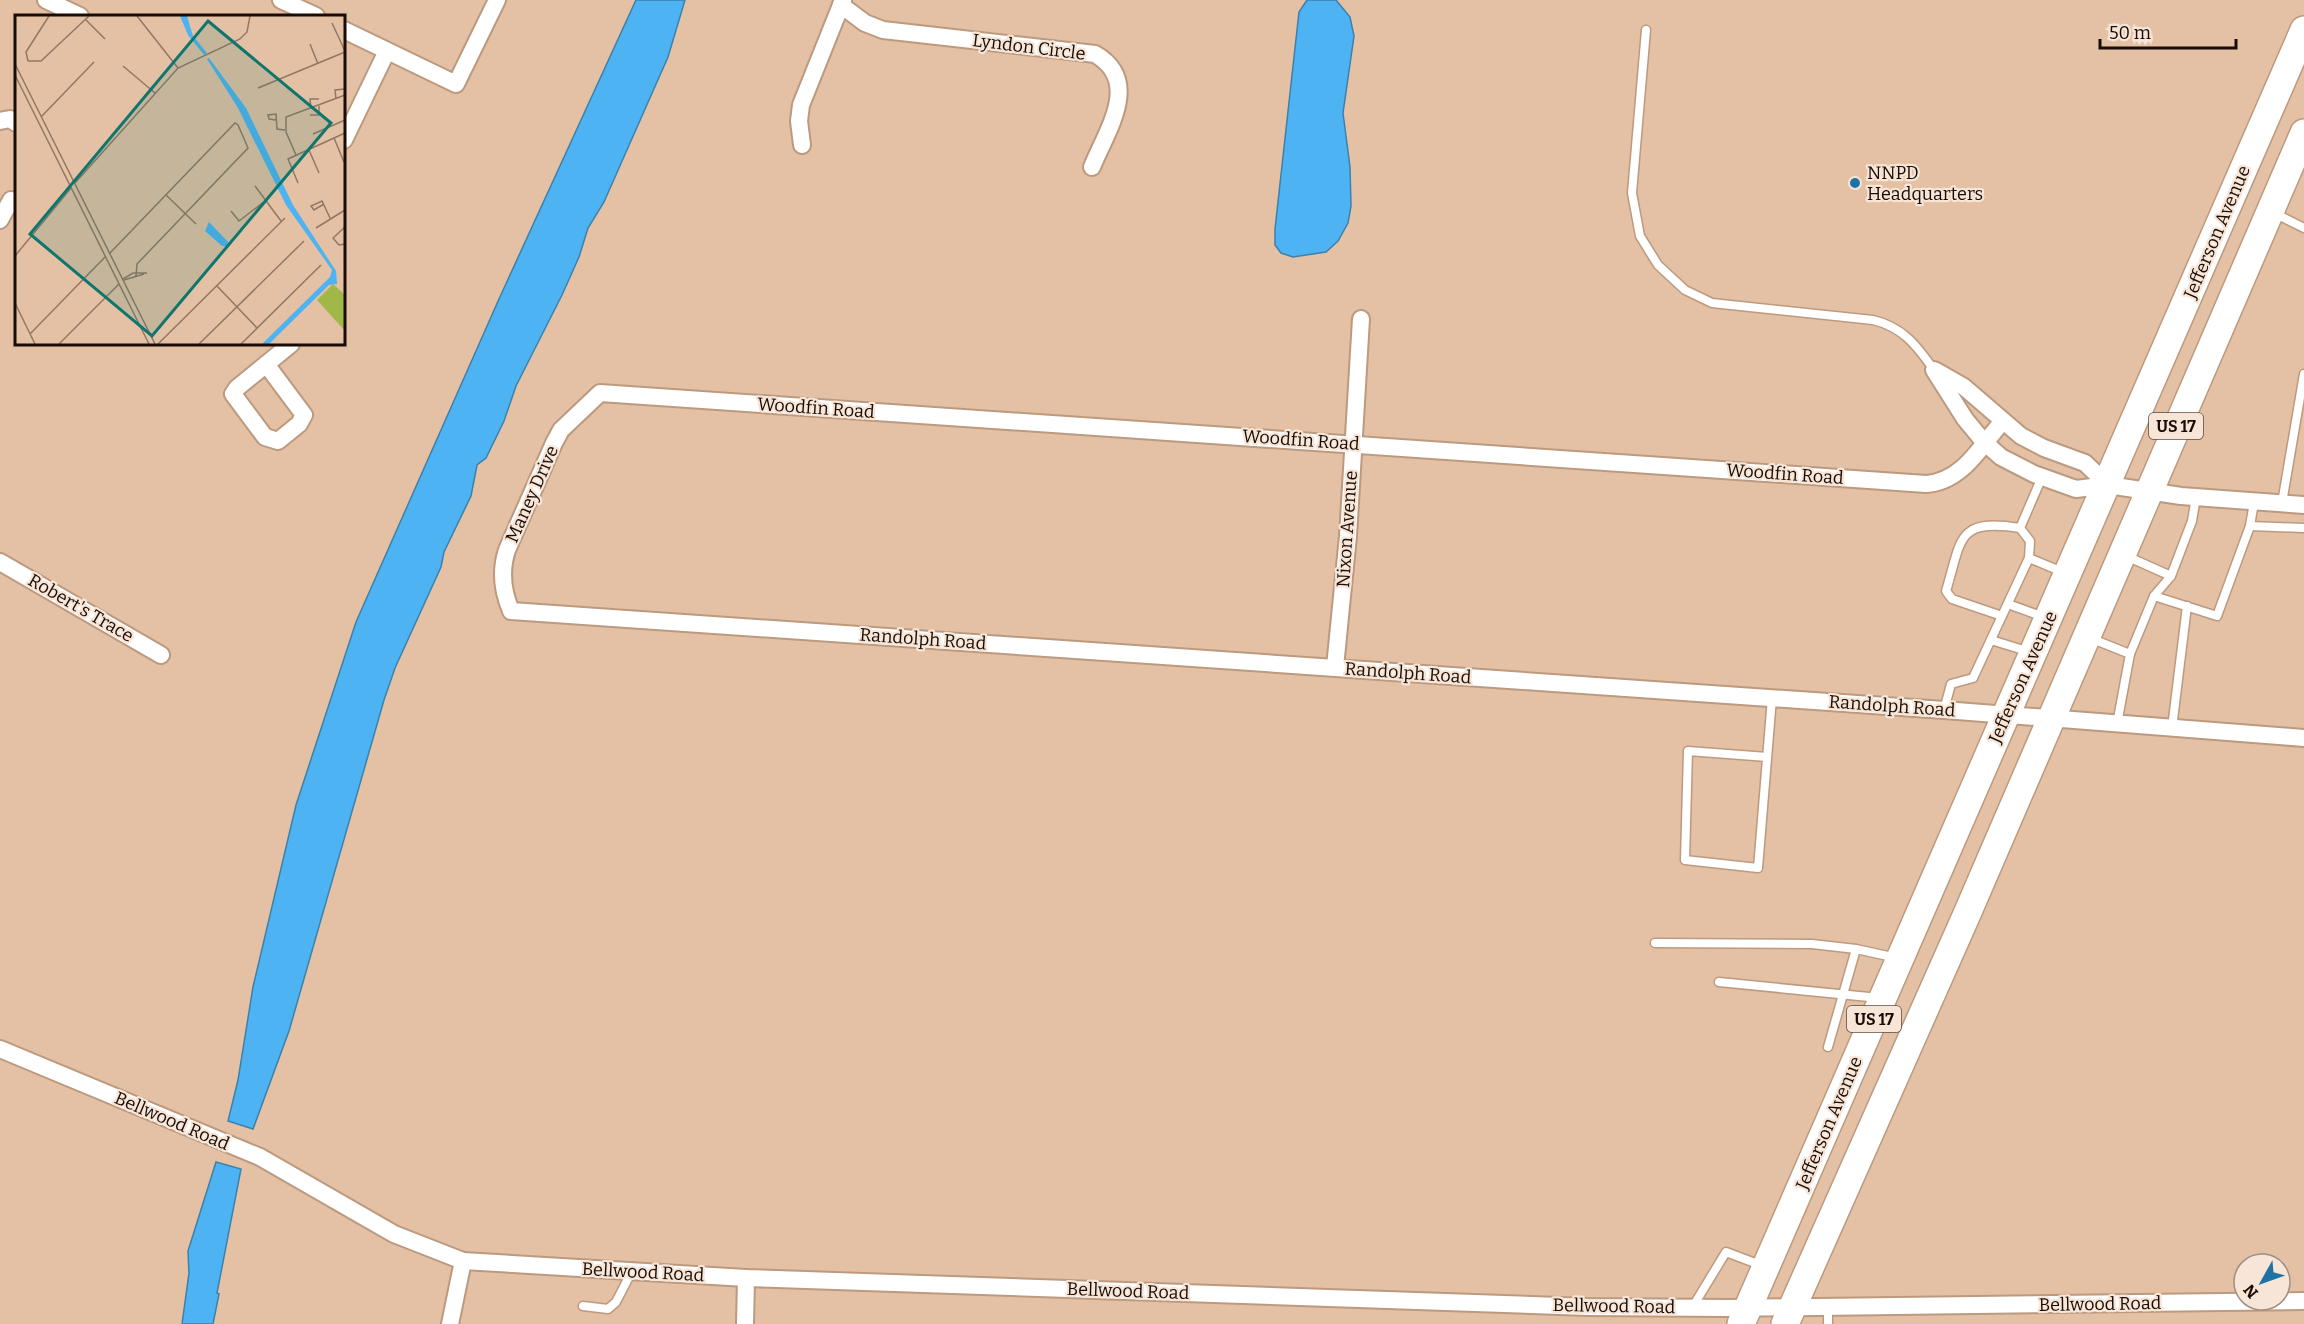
<svg xmlns="http://www.w3.org/2000/svg" width="2304" height="1324" font-family="Bitter,serif">
<style>
.water{fill:#4db3f3;stroke:#3d81ab;stroke-width:1.5}
.lines{fill:none;stroke-linecap:round;stroke-linejoin:round}
.lane-casing{stroke:#bc9a7f;stroke-width:11}
.street-casing{stroke:#bc9a7f;stroke-width:20}
.primary-casing{stroke:#bc9a7f;stroke-width:30}
.lane{stroke:#fff;stroke-width:8}
.street{stroke:#fff;stroke-width:16}
.primary{stroke:#fff;stroke-width:27}
.poi-dot{fill:#1f73a4;stroke:#f7e5d7;stroke-width:2}
.labels{text-anchor:middle;stroke-width:4.5;stroke-linejoin:round;paint-order:stroke}
.shield{fill:#f7e5d7;stroke:#5b4d43;stroke-width:1.5}
.shield-label{font-size:16px;font-weight:bold;fill:#180c04}
.street-label{font-size:18px;fill:#180c04;stroke:#f7e5d7}
.poi-label{font-size:18px;fill:#180c04;stroke:#f7e5d7;text-anchor:start}
.inset-road{fill:none;stroke:#927864;stroke-width:1.5}
.view{fill:#0f766e;fill-opacity:0.15;stroke:#0f766e;stroke-width:3}
.inset-edge{fill:none;stroke:#180c04;stroke-width:3}
</style>
<rect width="100%" height="100%" fill="#e4c0a4"/>
<g class="water">
<path d="M 636,0 L 685,0 L 668,57 L 604,202 L 588,228 L 579,257 L 562,295 L 516,386 L 504,421 L 486,458 L 477,465 L 471,496 L 444,552 L 441,567 L 395,668 L 384,700 L 289,1031 L 253,1129 L 228,1121 L 238,1080 L 253,987 L 296,805 L 356,622 L 499,299 Z"/>
<path d="M 1307,0 L 1336,0 L 1350,17 L 1354,36 L 1343,113 L 1350,167 L 1351,206 L 1348,223 L 1338,241 L 1326,252 L 1293,257 L 1281,253 L 1275,245 L 1275,229 L 1299,12 Z"/>
<path d="M 216,1162 L 241,1169 L 217,1293 L 219,1294 L 213,1324 L 182,1324 L 189,1273 L 188,1251 Z"/>
</g>
<g class="lines">
<g class="lane-casing">
<g id="lane">
<path d="M 1646,30 L 1632,193 L 1640,236 L 1658,265 L 1685,290 L 1712,303 L 1873,320 C 1903,327 1917,346 1934,370"/>
<path d="M 2272,212 L 2304,228"/>
<path d="M 2282,503 L 2304,374"/>
<path d="M 2250,526 L 2254,502"/>
<path d="M 2124,555 L 2171,576 L 2154,596 L 2130,654"/>
<path d="M 2029,558 L 2065,573"/>
<path d="M 2171,576 L 2192,521 L 2196,497"/>
<path d="M 2154,596 L 2217,616 L 2250,526 L 2304,528"/>
<path d="M 2008,604 L 2044,617"/>
<path d="M 2002,616 L 1952,599 L 1946,591 C 1962,539 1956,518 2020,528"/>
<path d="M 2090,638 L 2130,654 L 2117,724"/>
<path d="M 1991,640 L 2030,652"/>
<path d="M 1944,710 L 1951,684 L 1973,678 L 2029,558 L 2030,541 L 2020,528 L 2042,477"/>
<path d="M 2172,728 L 2187,606"/>
<path d="M 1767,757 L 1688,751 L 1685,860 L 1758,868 L 1772,698"/>
<path d="M 1655,943 L 1812,944 L 1856,949 L 1897,958"/>
<path d="M 1719,982 L 1879,998"/>
<path d="M 1828,1047 L 1856,949"/>
<path d="M 583,1306 L 608,1309 L 616,1302 L 631,1273"/>
<path d="M 1828,1306 L 1828,1324"/>
<path d="M 1692,1308 L 1726,1252 L 1763,1266"/>
</g>
</g>
<g class="street-casing">
<g id="street">
<path d="M 46,0 L 80,16"/>
<path d="M 281,0 L 316,16"/>
<path d="M 841,5 L 865,23 L 883,30 L 1095,54 C 1142,81 1107,130 1092,167"/>
<path d="M 344,30 L 456,84 L 497,0"/>
<path d="M 0,121 L 10,119 L 16,123"/>
<path d="M 344,140 L 387,51"/>
<path d="M 802,145 L 799,121 L 801,105 L 843,0"/>
<path d="M 0,220 L 11,200"/>
<path d="M 266,364 L 304,415 L 299,424 L 278,441 L 265,437 L 233,394 L 237,388 L 291,344"/>
<path d="M 1934,370 L 1965,419 L 1984,442 L 2001,457 L 2034,474 L 2076,489 L 2108,485 L 2181,496 L 2304,505"/>
<path d="M 1936,371 L 1964,387 L 2021,436 L 2044,448 L 2085,463 L 2108,485"/>
<path d="M 2002,422 C 1981,446 1962,482 1926,484 L 600,393 L 561,430 L 554,443 L 507,550 C 500,571 502,590 511,611 L 1944,710 L 2304,738"/>
<path d="M 0,562 L 161,655"/>
<path d="M 1335,667 L 1348,536 L 1361,319"/>
<path d="M 0,1049 L 260,1157 L 394,1234 L 463,1261 L 746,1278 L 1588,1307 L 1728,1308 L 2304,1301"/>
<path d="M 450,1324 L 463,1261"/>
<path d="M 745,1324 L 746,1278"/>
</g>
</g>
<g class="primary-casing">
<g id="primary">
<path d="M 1741,1324 L 2304,30"/>
<path d="M 1785,1324 L 1967,914 L 2304,133"/>
</g>
</g>
<use href="#lane" class="lane"/>
<use href="#street" class="street"/>
<use href="#primary" class="primary"/>
</g>
<circle class="poi-dot" cx="1855" cy="183" r="6"/>
<g class="labels">
<g class="shield">
<rect x="2149" y="413" width="54" height="26" rx="4.5"/>
<rect x="1847" y="1006" width="54" height="26" rx="4.5"/>
</g>
<g class="shield-label">
<text x="2176" y="432">US 17</text>
<text x="1874" y="1025">US 17</text>
</g>
<g class="street-label">
<text transform="translate(1029 47) rotate(7)" y="6">Lyndon Circle</text>
<text transform="translate(2217 232) rotate(-67)" y="6">Jefferson Avenue</text>
<text transform="translate(816 408) rotate(4)" y="6">Woodfin Road</text>
<text transform="translate(1301 440) rotate(4)" y="6">Woodfin Road</text>
<text transform="translate(1785 474) rotate(4)" y="6">Woodfin Road</text>
<text transform="translate(532 494) rotate(-66)" y="6">Maney Drive</text>
<text transform="translate(1347 529) rotate(-86)" y="6">Nixon Avenue</text>
<text transform="translate(81 608) rotate(30)" y="6">Robert's Trace</text>
<text transform="translate(923 639) rotate(4)" y="6">Randolph Road</text>
<text transform="translate(1408 673) rotate(4)" y="6">Randolph Road</text>
<text transform="translate(2023 677) rotate(-66)" y="6">Jefferson Avenue</text>
<text transform="translate(1892 706) rotate(4)" y="6">Randolph Road</text>
<text transform="translate(172 1121) rotate(23)" y="6">Bellwood Road</text>
<text transform="translate(1829 1123) rotate(-67)" y="6">Jefferson Avenue</text>
<text transform="translate(643 1272) rotate(3)" y="6">Bellwood Road</text>
<text transform="translate(1128 1291) rotate(2)" y="6">Bellwood Road</text>
<text transform="translate(2100 1304) rotate(-1)" y="6">Bellwood Road</text>
<text transform="translate(1614 1306) rotate(1)" y="6">Bellwood Road</text>
</g>
<g class="poi-label">
<text x="1867" y="179">NNPD<tspan x="1867" dy="21">Headquarters</tspan></text>
</g>
</g>
<g transform="translate(15 15)">
<rect width="330" height="330" fill="#e4c0a4"/>
<path d="M 318,269 L 330,280 L 330,316 L 302,285 Z" fill="#a1b849"/>
<path d="M 165,1 L 172,1 L 178,21 L 192,38 L 189,40 L 173,20 ZM 194,43 L 231,93 L 278,190 L 321,256 L 322,269 L 314,270 L 254,329 L 247,329 L 315,262 L 317,255 L 271,190 L 223,93 L 192,44 ZM 194,207 L 214,228 L 213,231 L 207,231 L 190,216 Z" fill="#4db3f3"/>
<path class="inset-road" d="M 122,1 L 163,53M 70,4 L 90,24M 317,8 L 330,36M 295,29 L 303,49M 13,46 L 26,46 L 74,1M 13,46 L 11,37 L 34,1M 0,49 L 140,329M 108,51 L 140,78M 0,60 L 134,329M 243,73 L 330,37M 321,84 L 320,75 L 330,74M 296,94 L 295,84 L 304,84M 295,100 L 304,100 L 304,91M 26,102 L 79,47M 261,105 L 254,104 L 253,100 L 261,99 L 262,114 L 270,115M 298,119 L 330,105M 319,123 L 329,147M 294,135 L 304,158M 281,140 L 271,117 L 271,102 L 330,80M 60,168 L 163,53 L 225,24 L 232,17 L 235,1M 283,168 L 273,144 L 330,118M 240,171 L 266,206M 151,180 L 181,209M 309,189 L 299,195 L 296,191 L 307,186 L 315,203M 216,196 L 224,206 L 250,186M 330,212 L 318,223 L 324,230 L 330,229M 301,213 L 330,195M 95,238 L 220,108 L 223,110 L 233,133 L 122,249 L 121,261M 0,241 L 56,173M 108,264 L 118,258 L 132,258M 109,265 L 129,259M 202,271 L 242,313M 0,288 L 20,329M 15,319 L 90,242M 44,329 L 104,269M 143,329 L 270,203M 184,329 L 289,226M 226,329 L 306,250"/>
<path class="view" d="M 193,6 L 316,108 L 137,321 L 15,219 Z"/>
<rect width="330" height="330" class="inset-edge"/>
</g>
<g transform="translate(2262 1282) rotate(230)"><circle r="28" fill="#f7e5d7" stroke="#9e8e83" stroke-width="1.5"/>
<path d="M0-4.5L10 22L0 15L-10 22Z" fill="#1f73a4"/>
<text y="-9" font-size="16" font-weight="bold" text-anchor="middle" fill="#180c04">N</text>
</g>
<path d="M2100 39v9h136v-9" fill="none" stroke="#180c04" stroke-width="3"/>
<text x="2109" y="39" font-size="18" fill="#180c04" stroke="#f7e5d7" stroke-width="4.5" paint-order="stroke">50 m</text>
</svg>
